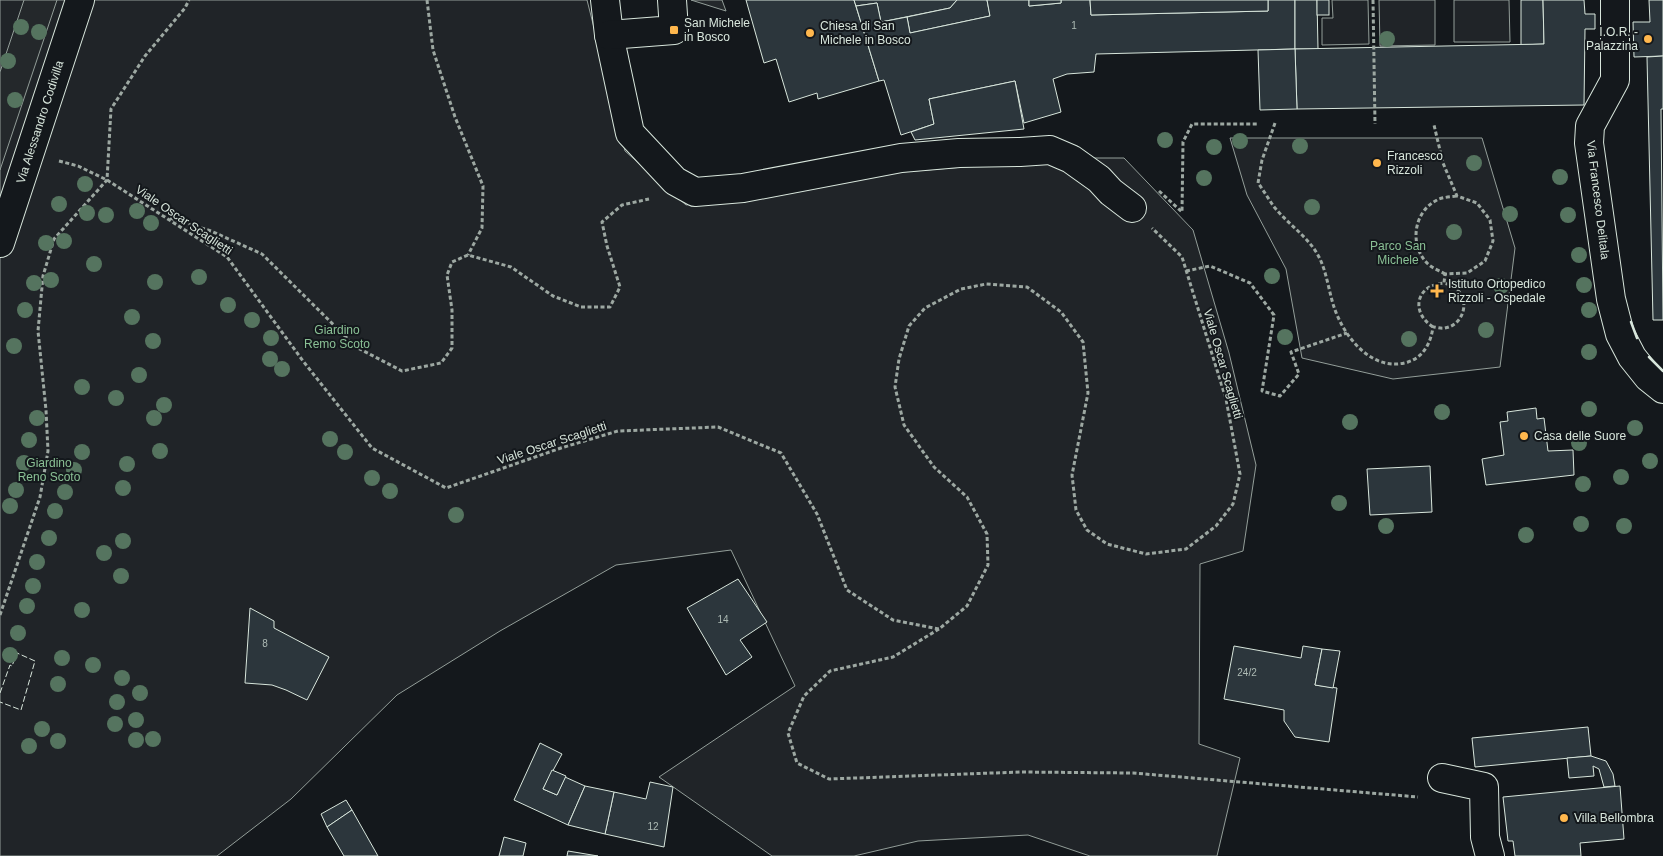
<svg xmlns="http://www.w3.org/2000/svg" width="1663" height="856" font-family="Arial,sans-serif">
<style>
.green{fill:#202428;stroke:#939e99}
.parking{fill:#24282b;stroke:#939e99}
.building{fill:#2c363c;stroke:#d8e6dc}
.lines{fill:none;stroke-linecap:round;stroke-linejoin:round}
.minor-casing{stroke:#d8e6dc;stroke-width:30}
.path{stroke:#9da8a2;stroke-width:3;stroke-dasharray:4 2.5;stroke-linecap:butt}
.minor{stroke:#14181c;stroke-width:28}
.fence{stroke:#d8e6dc;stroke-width:1;stroke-dasharray:6 2.5;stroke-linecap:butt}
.wall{stroke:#d8e6dc;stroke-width:2.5}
.tree{fill:#55745f}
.poi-dot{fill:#ffb74d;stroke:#14181c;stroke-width:2}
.labels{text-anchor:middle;stroke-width:4;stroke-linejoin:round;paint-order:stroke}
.number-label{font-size:10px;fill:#adbab4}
.poi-label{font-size:12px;fill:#d8e6dc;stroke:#14181c;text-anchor:start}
.street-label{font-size:12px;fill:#d8e6dc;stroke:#14181c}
.park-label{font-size:12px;fill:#8ac095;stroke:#14181c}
</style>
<rect width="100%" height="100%" fill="#14181c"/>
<g class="green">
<path d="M 0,0 L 587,0 L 625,151 L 686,205 L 852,176 L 1076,158 L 1124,158 L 1193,230 L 1229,353 L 1256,465 L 1243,551 L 1200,564 L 1199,744 L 1240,758 L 1217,856 L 1090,856 L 1028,835 L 918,841 L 854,856 L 772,856 L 659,777 L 795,686 L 731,550 L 616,565 L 500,631 L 397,695 L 291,799 L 217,856 L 0,856 Z"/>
<path d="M 1332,0 L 1368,0 L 1369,44 L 1322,45 L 1322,18 L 1333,18 Z"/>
<path d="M 1379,0 L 1435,0 L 1435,45 L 1380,46 Z"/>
<path d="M 1454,0 L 1509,0 L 1510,42 L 1454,42 Z"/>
<path d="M 1230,138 L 1482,138 L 1515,248 L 1500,367 L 1393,379 L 1302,358 L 1286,269 L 1247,195 Z"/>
</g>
<g class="parking">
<path d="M 24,0 L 57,0 L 0,170 L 0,72 Z"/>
<path d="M 691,0 L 722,0 L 726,11 Z"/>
</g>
<g class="building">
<path d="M 746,0 L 854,0 L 879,81 L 818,99 L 817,93 L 789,102 L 776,59 L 764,63 Z"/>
<path d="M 854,0 L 957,0 L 950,8 L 881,22 L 877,3 L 856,6 Z"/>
<path d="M 957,0 L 987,0 L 990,16 L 910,33 L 907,17 L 950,8 Z"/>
<path d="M 987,0 L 1029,0 L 1029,6 L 1061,3 L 1061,0 L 1090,0 L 1091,15 L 1268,11 L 1268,0 L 1295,0 L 1295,49 L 1096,54 L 1094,72 L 1067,74 L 1053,79 L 1061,112 L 1024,123 L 1015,81 L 929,99 L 934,124 L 901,135 L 884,80 L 879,81 L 856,6 L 877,3 L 881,22 L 907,17 L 910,33 L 990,16 Z"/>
<path d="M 1029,0 L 1061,0 L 1061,3 L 1029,6 Z"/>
<path d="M 1090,0 L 1268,0 L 1268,11 L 1091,15 Z"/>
<path d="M 1295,0 L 1317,0 L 1318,49 L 1295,49 Z"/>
<rect x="1317" y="0" width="12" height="15"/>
<path d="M 1521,0 L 1543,0 L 1544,44 L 1521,45 Z"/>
<path d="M 1543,0 L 1584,0 L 1585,14 L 1595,14 L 1595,29 L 1585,29 L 1584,105 L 1297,109 L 1295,49 L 1544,44 Z"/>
<path d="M 1649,0 L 1663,0 L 1663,56 L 1634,57 L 1633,22 L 1650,22 Z"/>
<path d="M 1295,49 L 1297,109 L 1260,110 L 1258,50 Z"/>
<path d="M 1663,56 L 1663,109 L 1661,109 L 1663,320 L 1653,320 L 1647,57 Z"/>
<path d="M 1015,81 L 1024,129 L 915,140 L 911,132 L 934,124 L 929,99 Z"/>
<path d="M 1536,408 L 1537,419 L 1544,418 L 1548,451 L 1573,450 L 1574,475 L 1486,485 L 1482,459 L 1504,455 L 1500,422 L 1508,421 L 1507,412 Z"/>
<path d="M 1430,466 L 1432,512 L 1370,515 L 1367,469 Z"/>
<path d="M 738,579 L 767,622 L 740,640 L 752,657 L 726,675 L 687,608 Z"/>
<path d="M 250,608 L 274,621 L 274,628 L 329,657 L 307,700 L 286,690 L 272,685 L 245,683 Z"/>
<path d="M 1234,646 L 1301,658 L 1303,646 L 1322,649 L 1315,685 L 1337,688 L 1329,742 L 1295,737 L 1284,721 L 1284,710 L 1224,699 Z"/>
<path d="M 1322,649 L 1340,651 L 1333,688 L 1315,685 Z"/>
<path d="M 1588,727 L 1591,756 L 1475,767 L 1472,738 Z"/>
<path d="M 540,743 L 562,754 L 543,789 L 557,795 L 565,777 L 585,786 L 568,825 L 514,800 Z"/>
<path d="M 1591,756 L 1606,761 L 1613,774 L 1615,786 L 1604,787 L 1599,769 L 1593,766 L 1594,776 L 1569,778 L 1567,758 Z"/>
<path d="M 552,770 L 566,776 L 557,795 L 543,789 Z"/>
<path d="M 650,782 L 673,787 L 664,847 L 605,834 L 614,792 L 646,799 Z"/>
<path d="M 585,786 L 614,792 L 605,834 L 568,825 Z"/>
<path d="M 1620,786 L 1624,839 L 1580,843 L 1581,856 L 1515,856 L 1513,841 L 1508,841 L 1503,797 Z"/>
<path d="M 346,800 L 352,810 L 327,827 L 321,814 Z"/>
<path d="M 352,810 L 378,856 L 344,856 L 327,827 Z"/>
<path d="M 504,837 L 526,843 L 523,856 L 499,856 Z"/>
<path d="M 568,851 L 598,856 L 567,856 Z"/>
</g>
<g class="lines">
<g class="minor-casing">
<g id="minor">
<path d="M 605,0 L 609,35 L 630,133 L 675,181 L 695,192 L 743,188 L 901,158 L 959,153 L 1020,152 L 1050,150 L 1071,159 L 1099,179 L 1111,192 L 1132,208"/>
<path d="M 1615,0 L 1615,80 L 1590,126 L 1589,143 L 1611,299 L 1620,334 L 1632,357 L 1648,377 L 1663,389"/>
<path d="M 609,35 L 674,30 L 672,0"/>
<path d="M 0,243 L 80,0"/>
<path d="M 1442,778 L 1484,787 L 1485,837 L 1490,856"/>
</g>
</g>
<g class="path">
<path d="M 427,0 L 433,50 L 455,117 L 483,186 L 482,228 L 468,255"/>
<path d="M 1373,0 L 1375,124"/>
<path d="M 1275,123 L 1262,160 L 1258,183 C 1264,191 1269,200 1275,208 C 1290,226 1310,238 1320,259 C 1327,274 1329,292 1334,307 C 1344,337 1372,373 1408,362 C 1424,357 1431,342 1433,327 C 1436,327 1441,329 1445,328 C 1464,325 1471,299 1455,288 C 1452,285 1447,284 1444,283 L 1445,274 L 1467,273 L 1485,261 L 1493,241 L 1490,220 L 1477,203 L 1457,196 L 1443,163 L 1434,125"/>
<path d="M 59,161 L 78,166 L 107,180 L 227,257 L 303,361 L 372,448 L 446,488 L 561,448 L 618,431 L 718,427 L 781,453 L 817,514 L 847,590 L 893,620 L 939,629 L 967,606 L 988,565 L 987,534 L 967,497 L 934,467 L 904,425 L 895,387 L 899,359 L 909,326 L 925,308 L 961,289 L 986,284 L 1027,287 L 1061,312 L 1083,342 L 1088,393 L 1072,475 L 1076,510 L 1087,530 L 1107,544 L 1146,554 L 1186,549 L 1216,526 L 1233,504 L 1240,474 L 1226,399 L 1182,257 L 1152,228"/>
<path d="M 1159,191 L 1182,212 L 1183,142 L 1192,124 L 1258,124"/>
<path d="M 170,218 L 211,231 L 262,254 L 356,347 L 402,371 L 441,363 L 452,348 L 452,310 L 447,275 L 452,262 L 468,255 L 511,267 L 553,296 L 581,307 L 610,307 L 620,287 L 607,246 L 602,222 L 622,205 L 649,199"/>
<path d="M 1186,271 L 1210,266 L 1250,283 L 1274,315 L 1262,391 L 1280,396 L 1299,374 L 1291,352 L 1347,333"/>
<path d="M 1445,274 C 1440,271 1432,268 1428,264 C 1409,246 1413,212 1437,200 C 1442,197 1451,197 1457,196"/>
<path d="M 1433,327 C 1410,312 1416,285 1444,283"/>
<path d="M 0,615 L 40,497 L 48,451 L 46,410 L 38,331 L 43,276 L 54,239 L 107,180 L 111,109 L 145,56 L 185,8 L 189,0"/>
<path d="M 939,629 L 893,657 L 830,671 L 804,696 L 788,733 L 797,763 L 829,779 L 1020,772 L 1133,773 L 1418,797"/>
</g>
<use href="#minor" class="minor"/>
<path class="fence" d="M 0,693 L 10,665 L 12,666 L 17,653 L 35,661 L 21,710 L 0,702"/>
<g class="wall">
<path d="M 1631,322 L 1637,338"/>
<path d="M 1649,357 L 1663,371"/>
</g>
</g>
<g class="tree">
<circle cx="21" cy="27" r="8"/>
<circle cx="39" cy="32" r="8"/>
<circle cx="1387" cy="39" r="8"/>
<circle cx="8" cy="61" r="8"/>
<circle cx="15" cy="100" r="8"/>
<circle cx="1165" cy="140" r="8"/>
<circle cx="1240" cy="141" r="8"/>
<circle cx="1300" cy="146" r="8"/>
<circle cx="1214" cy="147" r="8"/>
<circle cx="1474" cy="163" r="8"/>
<circle cx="1560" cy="177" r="8"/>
<circle cx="1204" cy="178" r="8"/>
<circle cx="85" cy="184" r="8"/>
<circle cx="59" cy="204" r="8"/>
<circle cx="1312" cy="207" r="8"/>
<circle cx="137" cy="211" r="8"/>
<circle cx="87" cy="213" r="8"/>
<circle cx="1510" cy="214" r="8"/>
<circle cx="106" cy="215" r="8"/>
<circle cx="1568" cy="215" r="8"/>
<circle cx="151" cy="223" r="8"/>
<circle cx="1454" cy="232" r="8"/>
<circle cx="64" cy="241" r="8"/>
<circle cx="46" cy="243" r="8"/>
<circle cx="1579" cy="255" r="8"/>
<circle cx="94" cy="264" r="8"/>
<circle cx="1272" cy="276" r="8"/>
<circle cx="199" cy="277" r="8"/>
<circle cx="51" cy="280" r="8"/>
<circle cx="155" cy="282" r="8"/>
<circle cx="34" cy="283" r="8"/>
<circle cx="1584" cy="285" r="8"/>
<circle cx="1501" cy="286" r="8"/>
<circle cx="228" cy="305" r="8"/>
<circle cx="25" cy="310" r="8"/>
<circle cx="1589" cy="310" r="8"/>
<circle cx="132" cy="317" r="8"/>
<circle cx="252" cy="320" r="8"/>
<circle cx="1486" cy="330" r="8"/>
<circle cx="1285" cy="337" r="8"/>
<circle cx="271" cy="338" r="8"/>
<circle cx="1409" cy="339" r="8"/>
<circle cx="153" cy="341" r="8"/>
<circle cx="14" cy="346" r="8"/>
<circle cx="1589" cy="352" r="8"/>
<circle cx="270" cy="359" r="8"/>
<circle cx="282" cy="369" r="8"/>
<circle cx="139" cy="375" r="8"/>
<circle cx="82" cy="387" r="8"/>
<circle cx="116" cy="398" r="8"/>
<circle cx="164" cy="405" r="8"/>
<circle cx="1589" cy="409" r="8"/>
<circle cx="1442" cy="412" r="8"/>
<circle cx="37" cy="418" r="8"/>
<circle cx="154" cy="418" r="8"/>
<circle cx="1350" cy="422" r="8"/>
<circle cx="1635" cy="428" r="8"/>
<circle cx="330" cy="439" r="8"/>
<circle cx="29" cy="440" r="8"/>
<circle cx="1579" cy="443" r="8"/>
<circle cx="160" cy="451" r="8"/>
<circle cx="82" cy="452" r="8"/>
<circle cx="345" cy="452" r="8"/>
<circle cx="1650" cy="461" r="8"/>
<circle cx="24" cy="463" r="8"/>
<circle cx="127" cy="464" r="8"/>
<circle cx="74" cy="470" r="8"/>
<circle cx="1621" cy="477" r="8"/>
<circle cx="372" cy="478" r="8"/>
<circle cx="1583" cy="484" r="8"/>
<circle cx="123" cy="488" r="8"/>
<circle cx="16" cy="490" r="8"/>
<circle cx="390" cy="491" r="8"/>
<circle cx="65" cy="492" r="8"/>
<circle cx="1339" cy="503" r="8"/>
<circle cx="10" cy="506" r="8"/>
<circle cx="55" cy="511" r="8"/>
<circle cx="456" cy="515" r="8"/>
<circle cx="1581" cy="524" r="8"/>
<circle cx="1386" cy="526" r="8"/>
<circle cx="1624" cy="526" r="8"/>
<circle cx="1526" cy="535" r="8"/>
<circle cx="49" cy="538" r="8"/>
<circle cx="123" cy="541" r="8"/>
<circle cx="104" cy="553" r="8"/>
<circle cx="37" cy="562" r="8"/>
<circle cx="121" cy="576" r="8"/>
<circle cx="33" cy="586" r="8"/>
<circle cx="27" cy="606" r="8"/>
<circle cx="82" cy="610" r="8"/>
<circle cx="18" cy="633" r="8"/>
<circle cx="10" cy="655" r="8"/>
<circle cx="62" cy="658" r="8"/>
<circle cx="93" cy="665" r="8"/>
<circle cx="122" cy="678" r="8"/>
<circle cx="58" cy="684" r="8"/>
<circle cx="140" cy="693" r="8"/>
<circle cx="117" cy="702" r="8"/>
<circle cx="136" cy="720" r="8"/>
<circle cx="115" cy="724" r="8"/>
<circle cx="42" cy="729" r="8"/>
<circle cx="153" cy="739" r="8"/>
<circle cx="136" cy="740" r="8"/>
<circle cx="58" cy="741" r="8"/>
<circle cx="29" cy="746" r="8"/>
</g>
<g class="poi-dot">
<rect x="669" y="25" width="10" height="10" rx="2.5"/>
<circle cx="810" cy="33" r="5"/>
<circle cx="1648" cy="39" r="5"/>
<circle cx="1377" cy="163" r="5"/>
<path d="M1434.5 283.5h5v5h5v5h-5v5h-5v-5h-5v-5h5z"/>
<circle cx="1524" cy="436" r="5"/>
<circle cx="1564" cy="818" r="5"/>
</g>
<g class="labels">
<g class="number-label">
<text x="1074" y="29">1</text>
<text x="723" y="623">14</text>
<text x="265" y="647">8</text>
<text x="1247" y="676">24/2</text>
<text x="653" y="830">12</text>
</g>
<g class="poi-label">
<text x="684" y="27">San Michele<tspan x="684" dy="14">in Bosco</tspan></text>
<text x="820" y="30">Chiesa di San<tspan x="820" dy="14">Michele in Bosco</tspan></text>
<text x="1638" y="36" text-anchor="end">I.O.R. -<tspan x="1638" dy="14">Palazzina</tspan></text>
<text x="1387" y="160">Francesco<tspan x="1387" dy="14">Rizzoli</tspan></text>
<text x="1448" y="288">Istituto Ortopedico<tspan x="1448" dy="14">Rizzoli - Ospedale</tspan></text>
<text x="1534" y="440">Casa delle Suore</text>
<text x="1574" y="822">Villa Bellombra</text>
</g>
<g class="street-label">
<text transform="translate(40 122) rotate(-72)" y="4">Via Alessandro Codivilla</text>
<text transform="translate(1598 200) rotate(83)" y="4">Via Francesco Delitala</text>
<text transform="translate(184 220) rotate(34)" y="4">Viale Oscar Scaglietti</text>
<text transform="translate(1223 364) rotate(74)" y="4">Viale Oscar Scaglietti</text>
<text transform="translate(552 443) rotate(-18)" y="4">Viale Oscar Scaglietti</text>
</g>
<g class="park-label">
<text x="1398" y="250">Parco San<tspan x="1398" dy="14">Michele</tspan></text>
<text x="337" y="334">Giardino<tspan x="337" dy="14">Remo Scoto</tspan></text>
<text x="49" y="467">Giardino<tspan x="49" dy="14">Reno Scoto</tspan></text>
</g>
</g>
</svg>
